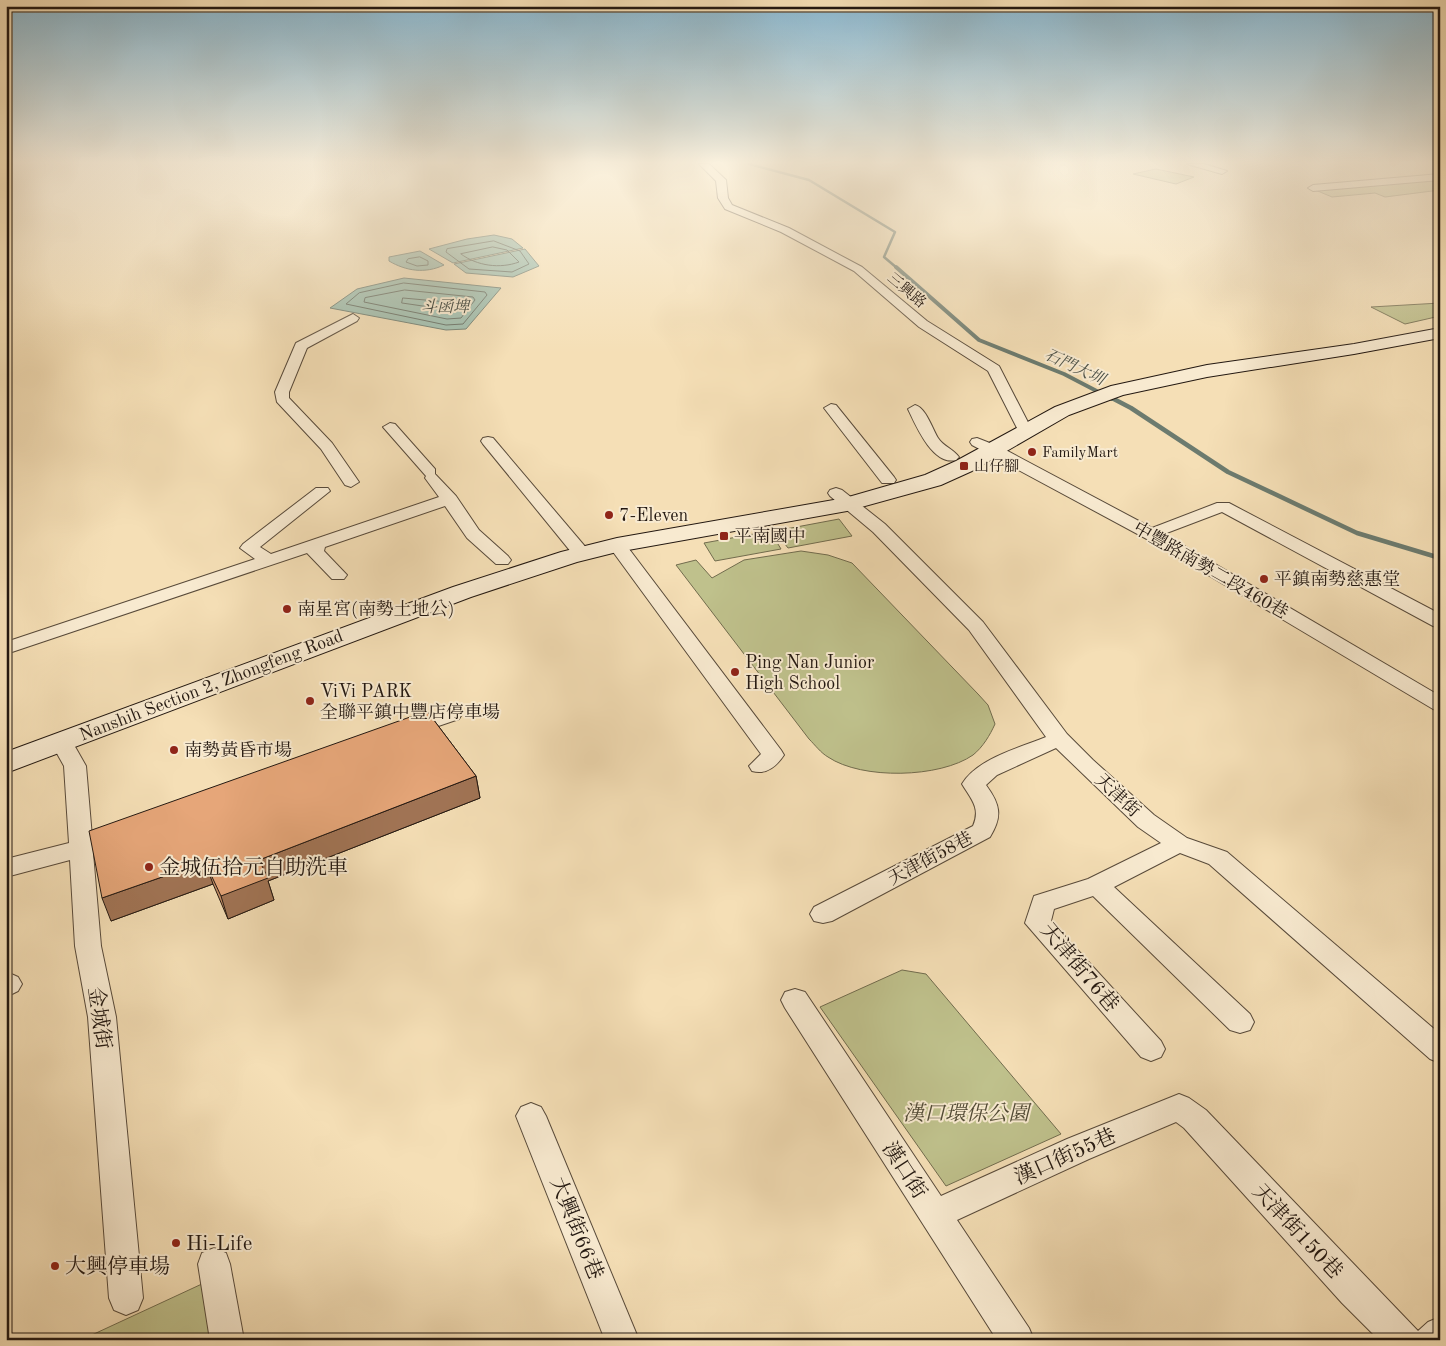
<svg xmlns="http://www.w3.org/2000/svg" width="1446" height="1346" font-family="'Old Standard TT','Noto Serif TC',serif">
<style>
.green{fill:#bfc18c;stroke:#716c4e}
.water{fill:#9cbdae;stroke:#6c7b6f}
.lines{fill:none;stroke-linecap:round;stroke-linejoin:round}
.shore{stroke:#606a60;stroke-width:1}
.stream-far2{stroke:#6c7b6f;stroke-width:2.5}
.stream-far1{stroke:#6c7b6f;stroke-width:4}
.stream{stroke:#6c7b6f;stroke-width:4.5}
.street-casing{stroke:#584a3a;stroke-width:2}
.secondary-casing{stroke:#231811;stroke-width:2}
.street{fill:#f8ead0;fill-rule:evenodd}
.secondary{fill:#f8ead0;fill-rule:evenodd}
.wall{fill:#c68f68;stroke:#231811}
.shaded-wall{fill:#a17455;stroke:#231811}
.building{fill:#e6a679;stroke:#231811}
.poi-dot{fill:#8f2418;stroke:#f8ead0;stroke-width:2}
.labels{text-anchor:middle;stroke-width:4;stroke-linejoin:round;paint-order:stroke}
.far-street-label{font-size:15px;fill:#231811;stroke:#f8ead0}
.far-poi-label{font-size:15px;fill:#231811;stroke:#f8ead0;text-anchor:start}
.far-water-label{font-size:16px;font-style:italic;fill:#4d5248;stroke:#f8ead0}
.poi-label{font-size:18px;fill:#231811;stroke:#f8ead0;text-anchor:start}
.street-label{font-size:18px;fill:#231811;stroke:#f8ead0}
.near-poi-label{font-size:21px;fill:#231811;stroke:#f8ead0;text-anchor:start}
.near-street-label{font-size:21px;fill:#231811;stroke:#f8ead0}
.near-park-label{font-size:21px;font-style:italic;fill:#524b36;stroke:#f8ead0}
</style>
<rect width="100%" height="100%" fill="#f5dfb6"/>
<filter id="stains"><feTurbulence type="fractalNoise" baseFrequency=".004" numOctaves="4"/><feColorMatrix values="0 0 0 0 .2 0 0 0 0 .09 0 0 0 0 .02 0 0 0 .5 -.17"/></filter>
<radialGradient id="worn" r=".72"><stop offset=".6" stop-color="#630" stop-opacity="0"/><stop offset="1" stop-color="#630" stop-opacity=".3"/></radialGradient>
<g class="green">
<path d="M 1156,169 L 1194,177 L 1176,184 L 1133,174 Z"/>
<path d="M 1440,179 L 1440,190 L 1385,197 L 1375,193 L 1332,197 L 1313,189 Z"/>
<path d="M 1440,303 L 1440,316 L 1405,324 L 1371,307 Z"/>
<path d="M 839,519 L 852,536 L 788,548 L 775,531 Z"/>
<path d="M 770,531 L 781,549 L 715,561 L 704,543 Z"/>
<path d="M 801,551 L 828,555 L 852,563 L 978,694 L 988,705 L 995,724 C 990,735 983,747 973,755 C 940,778 862,780 828,757 C 821,753 815,745 809,739 L 676,565 L 696,560 L 712,578 L 744,560 Z"/>
<path d="M 902,970 L 926,974 L 1061,1134 L 946,1186 L 820,1007 Z"/>
<path d="M 204,1283 L 213,1340 L 81,1340 Z"/>
</g>
<g class="water">
<path d="M 494,235 L 512,239 L 523,248 L 453,263 L 429,249 L 467,239 Z"/>
<path d="M 525,249 L 539,266 L 513,277 L 466,273 L 454,264 Z"/>
<path d="M 420,251 L 444,265 C 425,274 406,271 389,261 L 389,257 Z"/>
<path d="M 404,278 L 501,288 L 466,329 L 446,330 L 330,308 L 357,289 Z"/>
</g>
<g class="lines">
<g class="shore">
<path d="M 494,241 L 520,251 L 529,264 L 512,272 L 469,269 L 446,252 L 447,249 Z"/>
<path d="M 493,247 L 507,250 L 519,262 C 500,269 477,266 461,254 Z"/>
<path d="M 420,257 L 428,261 L 428,265 L 417,266 L 406,262 L 408,259 Z"/>
<path d="M 404,283 L 485,292 L 487,295 L 463,324 L 446,325 L 346,304 L 359,293 Z"/>
<path d="M 405,290 L 473,297 L 475,300 L 461,318 L 447,319 L 364,302 L 365,298 Z"/>
<path d="M 403,298 L 458,303 L 461,306 L 457,311 L 402,303 Z"/>
</g>
<path class="stream-far2" d="M 749,164 L 809,180 L 895,232 L 884,257 L 897,268"/>
<path class="stream-far1" d="M 896,267 L 979,340 L 1064,374 L 1112,399"/>
<path class="stream" d="M 1110,397 L 1131,408 L 1228,472 L 1357,533 L 1440,558"/>
<g class="street-casing">
<g id="street">
<path d="M 699,164 L 709,164 L 726,180 L 728,198 L 732,205 L 789,228 L 862,267 L 927,321 L 999,366 L 1033,432 L 1031,435 L 1021,435 L 1019,432 L 988,371 L 919,327 L 854,271 L 781,232 L 725,209 L 718,198 L 716,181 Z"/>
<path d="M 1187,164 L 1204,164 L 1227,171 L 1222,174 Z"/>
<path d="M 1440,174 L 1440,180 L 1313,191 L 1308,188 L 1313,185 Z"/>
<path d="M 353,314 L 359,318 L 357,321 L 307,348 L 289,392 L 289,398 L 332,443 L 359,482 L 351,487 L 345,485 L 321,449 L 277,402 L 275,392 L 296,343 Z"/>
<path d="M 831,404 L 836,405 L 894,477 L 896,480 L 894,483 L 882,483 L 824,408 Z"/>
<path d="M 915,405 C 926,408 932,428 938,438 C 943,446 953,449 959,457 L 956,460 C 933,466 916,426 908,409 Z"/>
<path d="M 390,423 L 395,424 L 435,469 L 435,474 L 456,496 L 479,530 L 508,556 L 511,560 L 508,564 L 496,564 L 467,538 L 445,506 L 325,547 L 324,551 L 347,575 L 344,579 L 332,579 L 307,553 L 6,654 L 6,642 L 255,559 L 240,548 L 243,544 L 316,488 L 328,488 L 330,491 L 260,547 L 271,554 L 439,497 L 425,478 L 426,476 L 383,427 Z"/>
<path d="M 488,437 L 493,438 L 588,550 L 591,554 L 588,558 L 576,558 L 483,444 L 481,441 L 483,438 Z"/>
<path d="M 977,438 L 1000,447 L 1152,528 L 1217,503 L 1229,503 L 1440,614 L 1440,628 L 1433,626 L 1222,512 L 1164,534 L 1440,696 L 1440,711 L 1433,709 L 1156,544 L 972,445 L 970,442 L 972,439 Z"/>
<path d="M 836,488 L 842,490 L 885,524 L 983,622 L 1067,734 L 1093,760 L 1154,815 L 1187,838 L 1227,852 L 1440,1034 L 1440,1063 L 1430,1059 L 1209,864 L 1180,853 L 1114,887 L 1250,1014 L 1254,1022 L 1250,1030 L 1240,1033 L 1230,1030 L 1093,896 L 1054,909 L 1051,921 L 1161,1041 L 1165,1049 L 1161,1057 L 1151,1061 L 1141,1057 L 1025,923 L 1034,896 L 1088,879 L 1161,843 L 1138,827 L 1056,748 L 997,775 L 986,785 C 1000,804 1003,816 990,837 L 832,921 L 823,923 L 814,921 L 810,914 L 814,907 L 973,826 C 981,808 971,799 962,784 C 978,758 1019,748 1046,737 L 969,630 L 873,532 L 830,496 L 828,493 L 830,490 Z"/>
<path d="M 617,540 L 623,541 L 781,750 L 784,755 C 776,767 766,775 752,771 L 749,766 L 761,754 L 608,545 L 611,541 Z"/>
<path d="M 452,708 L 459,709 L 462,714 L 459,719 L 409,736 L 401,734 L 398,729 L 401,724 Z"/>
<path d="M 61,734 L 69,736 L 86,766 L 92,837 L 101,839 L 105,845 L 101,851 L 93,853 L 101,946 L 116,1017 L 143,1298 L 138,1310 L 126,1315 L 114,1310 L 109,1298 L 88,1017 L 75,946 L 70,860 L 6,877 L 6,859 L 69,843 L 64,766 L 50,741 L 53,736 Z"/>
<path d="M 9,973 L 18,977 L 22,984 L 18,991 L 6,997 L 6,974 Z"/>
<path d="M 795,989 L 805,992 L 941,1196 L 1067,1139 L 1179,1094 L 1189,1098 L 1206,1110 L 1418,1331 L 1428,1322 L 1440,1317 L 1440,1340 L 1379,1340 L 1342,1303 L 1184,1128 L 1176,1122 L 1089,1159 L 957,1220 L 1029,1328 L 1034,1340 L 997,1340 L 785,1008 L 781,1000 L 785,992 Z"/>
<path d="M 531,1103 L 541,1107 L 546,1116 L 639,1340 L 605,1340 L 516,1116 L 521,1107 Z"/>
<path d="M 214,1248 L 226,1253 L 230,1264 L 244,1340 L 210,1340 L 198,1264 L 202,1253 Z"/>
</g>
</g>
<g class="secondary-casing">
<path id="secondary" d="M 1440,328 L 1440,338 L 1354,354 L 1207,377 L 1123,395 L 1069,415 L 972,471 L 941,485 L 847,511 L 617,552 L 577,562 L 471,597 L 6,773 L 6,752 L 453,587 L 561,552 L 617,538 L 845,498 L 925,475 L 956,461 L 1055,407 L 1111,386 L 1207,365 L 1354,344 Z"/>
</g>
<use href="#street" class="street"/>
<use href="#secondary" class="secondary"/>
</g>
<path class="wall" d="M 427,711 L 476,776 L 480,798 L 268,881 L 274,900 L 228,919 L 213,884 L 111,921 Z"/>
<g class="shaded-wall">
<path d="M 476,776 L 480,798 L 268,881 L 274,900 L 228,919 L 221,896 L 259,860 Z"/>
<path d="M 205,862 L 213,884 L 111,921 L 102,898 Z"/>
</g>
<path class="building" d="M 427,711 L 476,776 L 259,860 L 268,878 L 221,896 L 205,862 L 102,898 L 89,831 Z"/>
<linearGradient id="sky" x2="0" y2="1"><stop stop-color="#89b8d1"/><stop offset="0.46" stop-color="#faf1de"/><stop offset="1" stop-color="#faf1de" stop-opacity="0"/></linearGradient>
<rect width="1446" height="353" fill="url(#sky)"/>
<g class="poi-dot">
<circle cx="1032" cy="452" r="5"/>
<rect x="959" y="461" width="10" height="10" rx="2.5"/>
<circle cx="609" cy="515" r="5"/>
<rect x="719" y="531" width="10" height="10" rx="2.5"/>
<circle cx="1264" cy="579" r="5"/>
<circle cx="287" cy="609" r="5"/>
<circle cx="735" cy="672" r="5"/>
<circle cx="310" cy="701" r="5"/>
<circle cx="174" cy="750" r="5"/>
<circle cx="149" cy="867" r="5"/>
<circle cx="176" cy="1243" r="5"/>
<circle cx="55" cy="1266" r="5"/>
</g>
<g class="labels">
<g class="far-street-label">
<text transform="translate(907 290) rotate(40)" y="5">三興路</text>
</g>
<g class="far-poi-label">
<text x="1042" y="457">FamilyMart</text>
<text x="974" y="471">山仔腳</text>
</g>
<g class="far-water-label">
<text x="445" y="312">斗函埤</text>
<text transform="translate(1075 366) rotate(25)" y="6">石門大圳</text>
</g>
<g class="poi-label">
<text x="619" y="521">7-Eleven</text>
<text x="734" y="542">平南國中</text>
<text x="1274" y="585">平鎮南勢慈惠堂</text>
<text x="297" y="615">南星宮(南勢土地公)</text>
<text x="745" y="668">Ping Nan Junior<tspan x="745" dy="21">High School</tspan></text>
<text x="320" y="697">ViVi PARK<tspan x="320" dy="21">全聯平鎮中豐店停車場</tspan></text>
<text x="184" y="756">南勢黃昏市場</text>
</g>
<g class="street-label">
<text transform="translate(1211 570) rotate(30)" y="6">中豐路南勢二段460巷</text>
<text transform="translate(211 685) rotate(-21)" y="6">Nanshih Section 2, Zhongfeng Road</text>
<text transform="translate(1118 795) rotate(43)" y="6">天津街</text>
<text transform="translate(930 858) rotate(-28)" y="6">天津街58巷</text>
</g>
<g class="near-poi-label">
<text x="159" y="874">金城伍拾元自助洗車</text>
<text x="186" y="1250">Hi-Life</text>
<text x="65" y="1273">大興停車場</text>
</g>
<g class="near-street-label">
<text transform="translate(1080 967) rotate(50)" y="7">天津街76巷</text>
<text transform="translate(100 1018) rotate(82)" y="7">金城街</text>
<text transform="translate(1065 1156) rotate(-24)" y="7">漢口街55巷</text>
<text transform="translate(905 1170) rotate(57)" y="7">漢口街</text>
<text transform="translate(577 1228) rotate(68)" y="7">大興街66巷</text>
<text transform="translate(1298 1231) rotate(47)" y="7">天津街150巷</text>
</g>
<g class="near-park-label">
<text x="966" y="1120">漢口環保公園</text>
</g>
</g>
<rect width="1446" height="1346" fill="none" stroke="#f5dfb6" stroke-width="25"/>
<rect x="8" y="8" width="1431" height="1331" fill="none" stroke="#231811" stroke-width="2.5"/>
<rect x="12" y="12" width="1421" height="1321" fill="none" stroke="#231811"/>
<rect width="100%" height="100%" filter="url(#stains)"/>
<rect width="100%" height="100%" fill="url(#worn)"/>
</svg>
